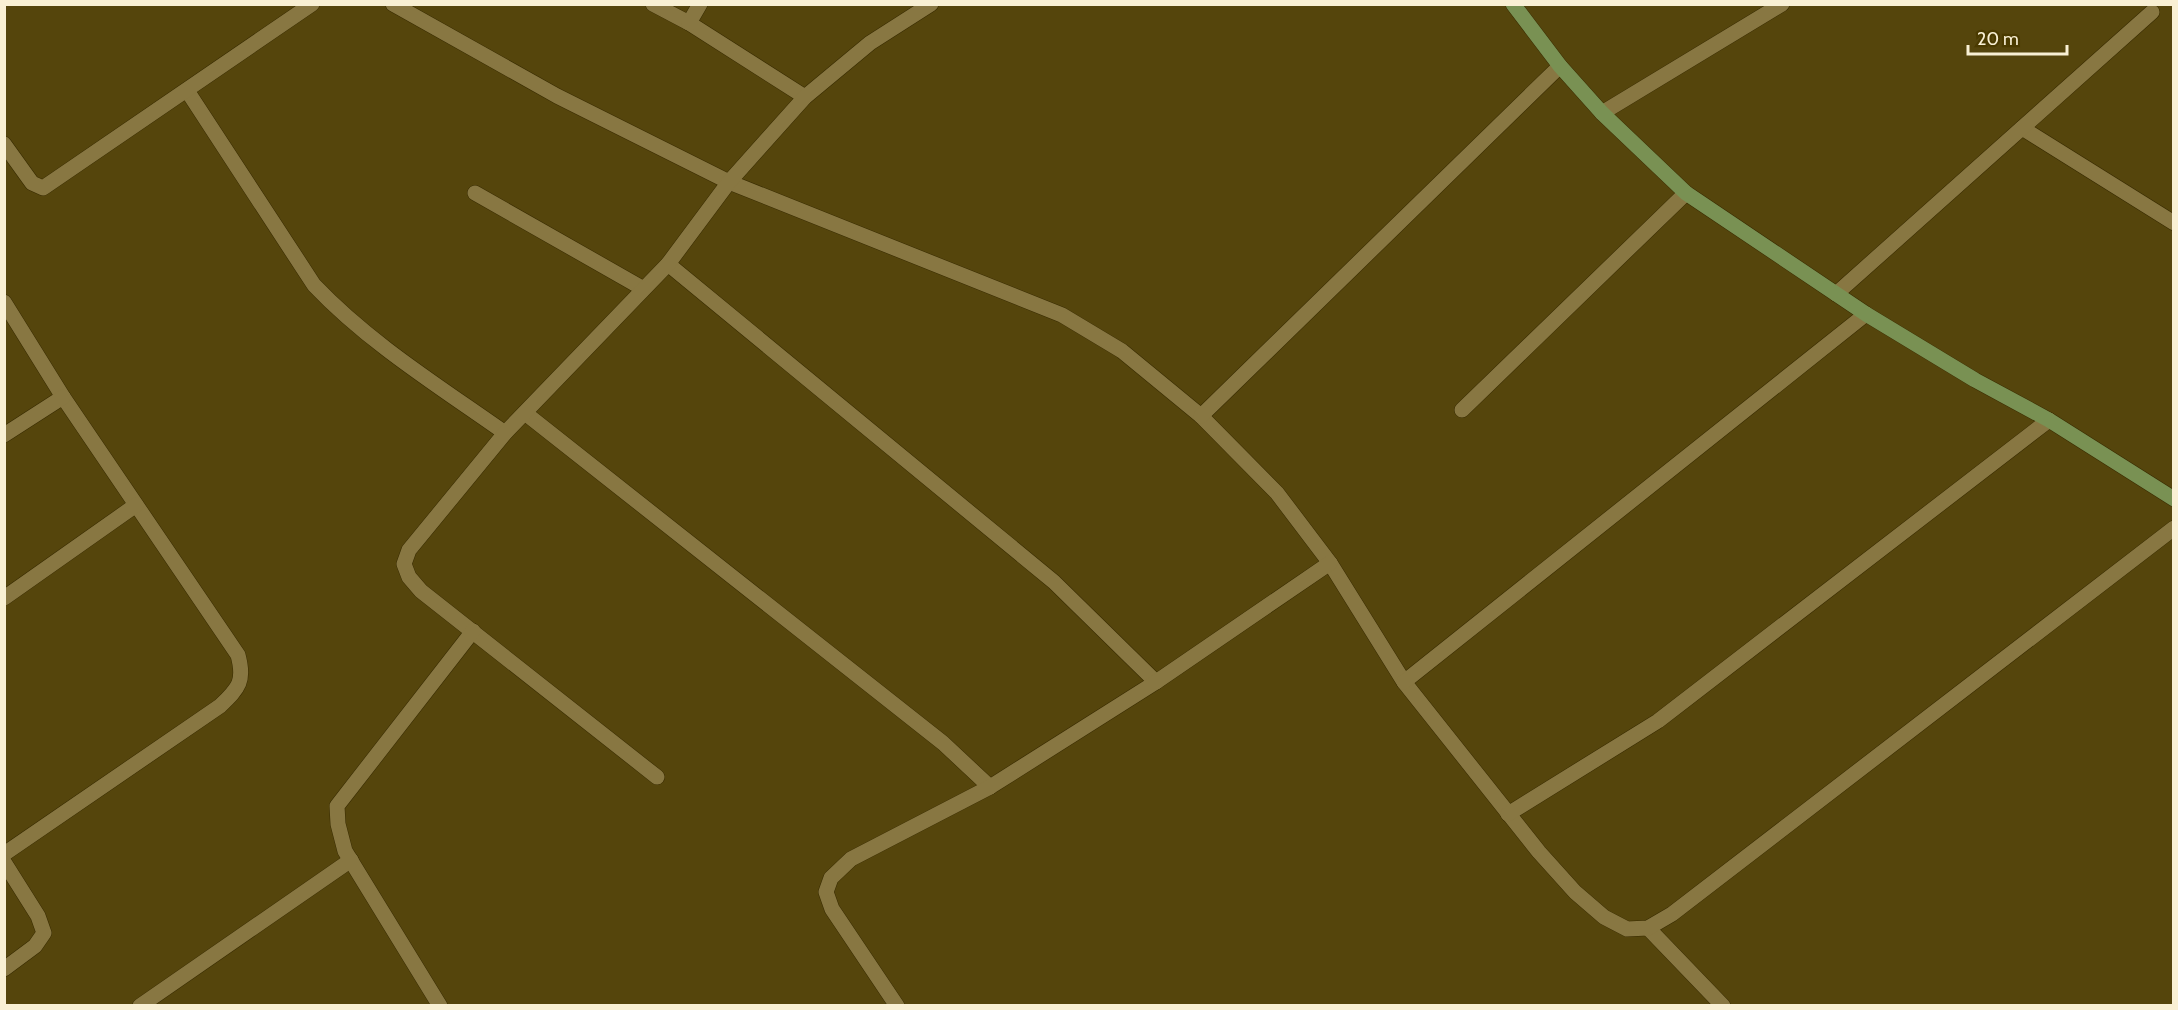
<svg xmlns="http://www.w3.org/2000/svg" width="2178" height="1010" font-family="Cabin,sans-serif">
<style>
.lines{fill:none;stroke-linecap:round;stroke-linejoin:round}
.lane-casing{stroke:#382b01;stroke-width:16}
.street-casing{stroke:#382b01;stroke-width:16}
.secondary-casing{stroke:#382b01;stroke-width:16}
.lane{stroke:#887742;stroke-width:15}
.street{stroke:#887742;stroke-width:15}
.secondary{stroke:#799153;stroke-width:15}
</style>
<rect width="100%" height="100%" fill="#55450c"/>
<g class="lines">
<g class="lane-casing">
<path id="lane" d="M 1648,928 L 1723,1006"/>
</g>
<g class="street-casing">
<g id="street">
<path d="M 393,4 L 557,96 L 729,182 L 1062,315 L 1122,351 L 1201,416 L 1277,493 L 1330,563 L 1404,682 L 1539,852 L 1575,892 L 1604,917 L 1627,929 L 1648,928 L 1672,914 L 2174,528"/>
<path d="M 653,4 L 689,23 L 805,97"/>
<path d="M 689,23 L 700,4"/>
<path d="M 188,92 L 314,285 C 369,343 440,387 505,433"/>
<path d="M 1602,113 L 1782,4"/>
<path d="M 2022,128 L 2174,223"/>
<path d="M 4,144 L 32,183 L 43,188 L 312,4"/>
<path d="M 475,193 L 642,288"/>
<path d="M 668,264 L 1054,582 L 1156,682"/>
<path d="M 1836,294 L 2152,12"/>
<path d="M 4,302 L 63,397 L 238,655 C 245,681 239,688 220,706 L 4,854"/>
<path d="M 1462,410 L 1686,193"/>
<path d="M 525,413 L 943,743 L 990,787"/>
<path d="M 1201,416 L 1560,66"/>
<path d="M 4,435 L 63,397"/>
<path d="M 4,598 L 136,505"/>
<path d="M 1404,682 L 1866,314"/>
<path d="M 657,777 L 421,591 L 409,577 L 404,564 L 409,550 L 505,433 L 668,264 L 729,182 L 805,97 L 870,43 L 931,4"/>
<path d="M 1508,814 L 1658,721 L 2049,420"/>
<path d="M 4,862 L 38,916 L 44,933 L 35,946 L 4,969"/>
<path d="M 140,1006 L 351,860"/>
<path d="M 440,1006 L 345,851 L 338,824 L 337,806 L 473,631"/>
<path d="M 897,1006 L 832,909 L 826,892 L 831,878 L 851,859 L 990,787 L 1156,682 L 1330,563"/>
</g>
</g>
<g class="secondary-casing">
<path id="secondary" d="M 1513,4 L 1560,66 L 1602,113 L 1686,193 L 1866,314 L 1975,380 L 2049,420 L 2174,499"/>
</g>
<use href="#lane" class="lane"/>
<use href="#street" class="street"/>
<use href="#secondary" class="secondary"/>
</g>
<rect width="2178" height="1010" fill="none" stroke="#f9f0d4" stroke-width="12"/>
<path d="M1968 45v9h99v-9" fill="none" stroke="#f9f0d4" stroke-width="3"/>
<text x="1977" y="45" font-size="18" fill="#f9f0d4" stroke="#4a3a00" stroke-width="4.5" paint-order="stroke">20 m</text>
</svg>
